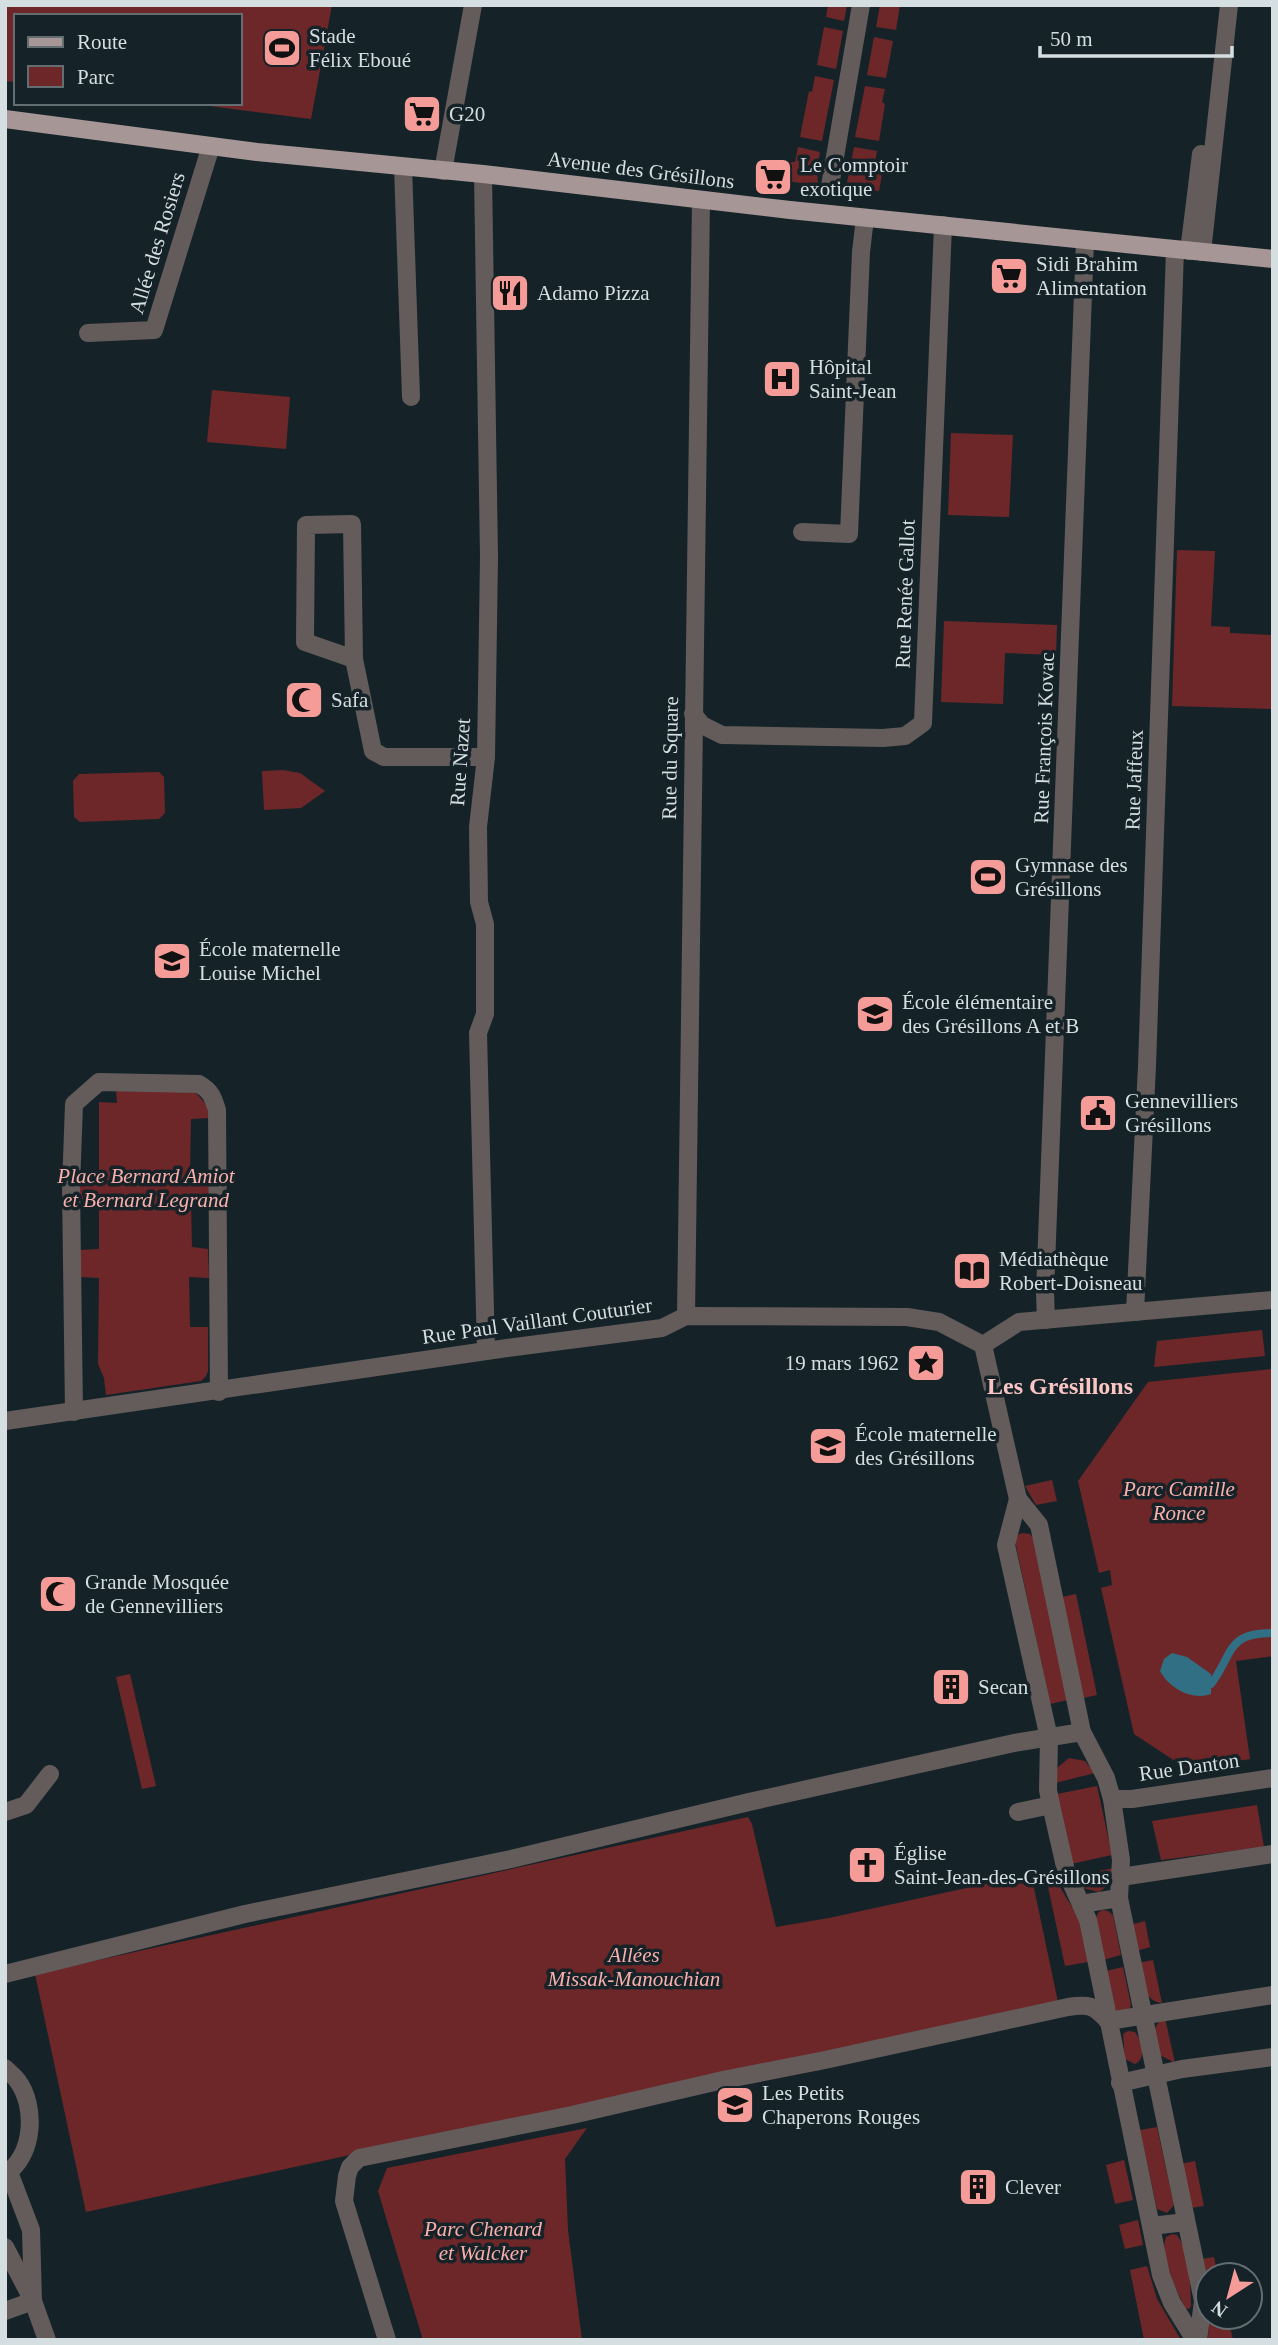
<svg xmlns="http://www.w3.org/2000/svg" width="1278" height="2345" font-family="Georgia,serif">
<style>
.green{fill:#6e2729}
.water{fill:#317084}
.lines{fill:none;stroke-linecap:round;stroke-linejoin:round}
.stream{stroke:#317084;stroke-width:8}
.minor{stroke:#635c5b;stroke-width:18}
.major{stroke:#a69796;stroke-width:18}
.labels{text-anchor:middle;stroke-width:7;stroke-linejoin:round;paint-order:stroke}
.poi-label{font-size:21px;fill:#d5dee1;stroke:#152328;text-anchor:start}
.street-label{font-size:21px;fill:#d5dee1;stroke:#152328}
.park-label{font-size:21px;font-style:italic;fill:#faafab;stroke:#152328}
.quarter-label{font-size:24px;font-weight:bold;fill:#fac5c2;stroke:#152328}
</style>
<rect width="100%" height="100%" fill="#152328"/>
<g class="green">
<path d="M 5,5 L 332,5 L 311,119 L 186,103 L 240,103 L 240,16 L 16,16 L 16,82 L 5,81 Z"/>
<path d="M 828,5 L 847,5 L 844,21 L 826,17 Z"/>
<path d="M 880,5 L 900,5 L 896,30 L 876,27 Z"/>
<path d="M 824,27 L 843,31 L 836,69 L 817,65 Z"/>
<path d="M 874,37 L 893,41 L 886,78 L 867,75 Z"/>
<path d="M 815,76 L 834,80 L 822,141 L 800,137 L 809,91 L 812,92 Z"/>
<path d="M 865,86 L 885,89 L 882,102 L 885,104 L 879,141 L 855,137 Z"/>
<path d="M 798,147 L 820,152 L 817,169 L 818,185 L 785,181 L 789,162 L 795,162 Z"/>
<path d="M 854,147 L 877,151 L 874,167 L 883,169 L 879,191 L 846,188 Z"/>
<path d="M 212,390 L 290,397 L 286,449 L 207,442 Z"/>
<path d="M 951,433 L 1013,435 L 1009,517 L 948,515 Z"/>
<path d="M 1177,550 L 1215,551 L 1211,626 L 1230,627 L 1230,633 L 1273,635 L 1273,709 L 1172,706 Z"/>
<path d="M 944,621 L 1057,625 L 1056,655 L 1005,653 L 1003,704 L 941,702 Z"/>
<path d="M 283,770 L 300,773 L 325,791 L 301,808 L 264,810 L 262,771 Z"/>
<path d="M 159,772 L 164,777 L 165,813 L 159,819 L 80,822 L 74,817 L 73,781 L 79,774 Z"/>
<path d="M 192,1089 L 207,1105 L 209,1118 L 191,1119 L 190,1172 L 209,1172 L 209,1200 L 191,1200 L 192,1247 L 208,1249 L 209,1278 L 189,1277 L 190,1327 L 208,1327 L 208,1371 L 206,1376 L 201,1381 L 106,1395 L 104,1378 L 98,1364 L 99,1278 L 80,1277 L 80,1250 L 99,1249 L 99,1200 L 80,1199 L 80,1171 L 99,1171 L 99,1102 L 117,1103 L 116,1090 Z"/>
<path d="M 1262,1330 L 1265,1356 L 1154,1367 L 1157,1341 Z"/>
<path d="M 1273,1369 L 1273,1656 L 1236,1661 L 1250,1759 L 1187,1769 L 1134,1734 L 1101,1588 L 1112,1585 L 1110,1570 L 1099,1573 L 1078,1481 L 1148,1382 Z"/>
<path d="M 1052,1480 L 1057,1501 L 1036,1505 L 1025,1486 Z"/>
<path d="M 1022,1533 L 1030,1534 L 1033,1538 L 1068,1700 L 1050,1704 L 1015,1541 L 1018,1535 Z"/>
<path d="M 1076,1594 L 1097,1695 L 1083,1698 L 1062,1597 Z"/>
<path d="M 130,1674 L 156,1786 L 142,1789 L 116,1677 Z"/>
<path d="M 1069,1758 L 1085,1761 L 1095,1773 L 1055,1783 L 1057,1768 Z"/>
<path d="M 1097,1786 L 1112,1855 L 1071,1864 L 1057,1794 Z"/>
<path d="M 1257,1805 L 1264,1847 L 1161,1860 L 1152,1821 Z"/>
<path d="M 748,1817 L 752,1824 L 776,1927 L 829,1918 L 1031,1874 L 1058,2002 L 86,2212 L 35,1974 Z"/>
<path d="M 1114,1868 L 1111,1883 L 1099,1892 L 1083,1888 L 1073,1876 Z"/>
<path d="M 1059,1879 L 1061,1889 L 1080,1920 L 1088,1962 L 1065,1966 L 1047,1882 Z"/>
<path d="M 1102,1910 L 1108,1911 L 1113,1915 L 1121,1955 L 1103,1960 L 1095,1921 L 1098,1913 Z"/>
<path d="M 1145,1921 L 1150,1947 L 1136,1951 L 1130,1925 Z"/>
<path d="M 1153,1960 L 1162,2003 C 1143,2001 1142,1980 1138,1963 Z"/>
<path d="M 1123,1967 L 1131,2005 L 1129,2010 L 1118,2012 L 1114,2008 L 1106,1971 Z"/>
<path d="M 1165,2018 L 1175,2063 L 1160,2055 C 1156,2040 1148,2027 1165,2018 Z"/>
<path d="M 1128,2031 L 1135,2032 C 1142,2042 1147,2058 1135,2064 L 1125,2059 L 1123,2034 Z"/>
<path d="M 1157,2127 L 1174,2205 L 1167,2213 L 1157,2209 L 1140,2130 Z"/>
<path d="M 587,2128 L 565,2159 L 568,2230 L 582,2340 L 423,2340 L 378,2191 L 387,2168 Z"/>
<path d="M 1124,2160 L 1133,2200 L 1115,2204 L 1106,2165 Z"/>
<path d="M 1195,2161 L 1204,2206 L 1190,2208 L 1180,2164 Z"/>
<path d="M 1138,2220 L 1143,2245 L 1125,2249 L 1119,2225 Z"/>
<path d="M 1172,2234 L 1177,2235 C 1190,2253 1190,2284 1191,2306 L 1189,2309 L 1185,2308 C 1177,2291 1159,2255 1166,2237 Z"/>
<path d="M 1214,2257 L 1218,2275 L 1208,2275 L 1208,2299 L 1201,2259 Z"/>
<path d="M 1147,2266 L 1157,2299 L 1181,2340 L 1144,2340 L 1130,2270 Z"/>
<path d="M 1209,2317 L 1228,2317 L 1233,2340 L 1208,2340 Z"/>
</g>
<path class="water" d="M 1172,1653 L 1187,1657 L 1211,1674 L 1211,1694 C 1192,1701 1169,1688 1160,1671 L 1164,1659 Z"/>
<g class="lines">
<path class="stream" d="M 1211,1684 C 1234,1654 1225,1633 1273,1633"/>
<g class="minor">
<path d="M 403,167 L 411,397"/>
<path d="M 443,171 L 473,5"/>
<path d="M 483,174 L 489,557 L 486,757 L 478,827 L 479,902 L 485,924 L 485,1014 L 478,1033 L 486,1351"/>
<path d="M 830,186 L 861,5"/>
<path d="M 1189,251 L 1201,154"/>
<path d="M 1202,252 L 1229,5"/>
<path d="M 88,333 L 154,330 L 211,146"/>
<path d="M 802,532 L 849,534 L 861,252 L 865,218"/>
<path d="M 354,659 L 305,642 L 306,525 L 352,524 L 354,659 L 373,751 L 384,757 L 486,757"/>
<path d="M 693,714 L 702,725 L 722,735 L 883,738 L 905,736 L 923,723 L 943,225"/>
<path d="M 1135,1312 L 1147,1066 L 1175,250"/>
<path d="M 686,1316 L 701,200"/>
<path d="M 1046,1320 L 1045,1292 L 1085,241"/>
<path d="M 983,1345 L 1018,1499 L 1039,1525 L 1082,1732 L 1106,1778 L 1112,1799 L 1121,1860 L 1119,1898 L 1203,2301 L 1198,2340"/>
<path d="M 983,1345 L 1019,1322 L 1273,1300"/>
<path d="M 74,1412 L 71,1187 L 74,1104 L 99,1082 L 199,1084 C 211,1091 213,1097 217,1110 L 219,1392"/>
<path d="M 5,1421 L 507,1348 L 662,1328 L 686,1316 L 907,1317 L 939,1322 L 983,1345"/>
<path d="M 1018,1499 L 1006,1545 L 1049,1738 L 1048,1790 L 1051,1805 L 1066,1871 L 1088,1920 L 1161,2275 L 1172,2303 L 1195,2340"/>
<path d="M 1112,1799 L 1132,1799 L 1273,1778"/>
<path d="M 5,1812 L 26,1805 L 50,1774"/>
<path d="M 1018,1812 L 1051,1805"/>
<path d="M 1121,1877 L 1273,1854"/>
<path d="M 1081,1904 L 1119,1898"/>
<path d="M 5,1974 L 245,1914 L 511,1859 L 749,1802 L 1014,1743 L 1082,1732"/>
<path d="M 5,2068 C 9,2072 14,2076 17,2080 C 37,2106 34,2157 5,2174"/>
<path d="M 1120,2083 L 1182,2069 L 1273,2057"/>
<path d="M 9,2172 L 31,2230 L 33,2301"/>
<path d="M 1151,2226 L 1186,2222"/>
<path d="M 5,2247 L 33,2301 L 47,2340"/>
<path d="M 5,2311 L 33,2301"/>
<path d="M 387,2340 L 344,2201 L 347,2176 L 350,2167 L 359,2158 L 572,2115 L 723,2080 L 825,2060 L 1068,2007 C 1089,2004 1094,2005 1108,2021 L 1273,1995"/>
</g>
<path class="major" d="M 5,119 L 257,152 L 483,174 L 790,210 L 1273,259"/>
</g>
<defs>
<g id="stadium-square" transform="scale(2.0125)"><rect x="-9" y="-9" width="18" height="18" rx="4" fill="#f59b98" stroke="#152328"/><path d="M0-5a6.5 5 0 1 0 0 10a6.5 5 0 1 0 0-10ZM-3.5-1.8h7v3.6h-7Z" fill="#111"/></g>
<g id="supermarket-square" transform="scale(2.0125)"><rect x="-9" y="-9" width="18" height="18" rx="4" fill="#f59b98" stroke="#152328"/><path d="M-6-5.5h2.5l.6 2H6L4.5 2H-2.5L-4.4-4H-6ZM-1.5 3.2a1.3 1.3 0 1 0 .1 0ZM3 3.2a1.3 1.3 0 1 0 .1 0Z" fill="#111"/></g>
<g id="restaurant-square" transform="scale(2.0125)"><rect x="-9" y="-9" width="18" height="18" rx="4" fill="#f59b98" stroke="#152328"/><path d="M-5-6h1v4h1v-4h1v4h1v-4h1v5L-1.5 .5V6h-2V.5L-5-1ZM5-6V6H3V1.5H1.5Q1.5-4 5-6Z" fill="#111"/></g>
<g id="hospital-square" transform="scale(2.0125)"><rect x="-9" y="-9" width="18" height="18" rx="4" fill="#f59b98" stroke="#152328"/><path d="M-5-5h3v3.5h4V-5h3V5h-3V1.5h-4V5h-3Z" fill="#111"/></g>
<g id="mosque-square" transform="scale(2.0125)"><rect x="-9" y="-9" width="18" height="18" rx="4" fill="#f59b98" stroke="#152328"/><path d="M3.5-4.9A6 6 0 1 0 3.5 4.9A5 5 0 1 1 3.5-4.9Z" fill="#111"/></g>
<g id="school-square" transform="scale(2.0125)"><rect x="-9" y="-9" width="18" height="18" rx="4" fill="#f59b98" stroke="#152328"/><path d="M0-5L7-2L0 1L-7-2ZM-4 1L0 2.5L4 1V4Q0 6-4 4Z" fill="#111"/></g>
<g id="civic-square" transform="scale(2.0125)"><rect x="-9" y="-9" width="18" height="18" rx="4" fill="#f59b98" stroke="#152328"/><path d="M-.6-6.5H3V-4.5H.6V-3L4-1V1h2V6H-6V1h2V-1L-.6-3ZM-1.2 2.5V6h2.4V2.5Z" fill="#111"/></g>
<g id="library-square" transform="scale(2.0125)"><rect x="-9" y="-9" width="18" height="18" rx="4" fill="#f59b98" stroke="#152328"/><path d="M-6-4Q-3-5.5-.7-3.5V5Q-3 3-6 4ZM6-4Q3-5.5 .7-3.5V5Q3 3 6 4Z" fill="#111"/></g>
<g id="sight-square" transform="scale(2.0125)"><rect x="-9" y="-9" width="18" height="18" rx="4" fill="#f59b98" stroke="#152328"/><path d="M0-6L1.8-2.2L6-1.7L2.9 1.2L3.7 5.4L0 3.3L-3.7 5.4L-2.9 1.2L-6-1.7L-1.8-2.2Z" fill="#111"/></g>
<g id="building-square" transform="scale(2.0125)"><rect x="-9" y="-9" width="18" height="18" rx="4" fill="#f59b98" stroke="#152328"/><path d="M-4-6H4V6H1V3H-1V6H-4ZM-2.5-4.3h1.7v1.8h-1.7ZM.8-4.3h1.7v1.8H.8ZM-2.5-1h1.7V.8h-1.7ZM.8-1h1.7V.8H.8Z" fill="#111"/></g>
<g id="church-square" transform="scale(2.0125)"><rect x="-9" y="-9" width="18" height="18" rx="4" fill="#f59b98" stroke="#152328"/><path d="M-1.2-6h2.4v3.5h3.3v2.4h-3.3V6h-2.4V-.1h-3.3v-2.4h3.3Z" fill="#111"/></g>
</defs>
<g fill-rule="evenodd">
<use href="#stadium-square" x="282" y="48"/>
<use href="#supermarket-square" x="422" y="114"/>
<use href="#supermarket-square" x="773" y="177"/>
<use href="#supermarket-square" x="1009" y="276"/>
<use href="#restaurant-square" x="510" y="293"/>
<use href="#hospital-square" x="782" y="379"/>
<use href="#mosque-square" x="304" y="700"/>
<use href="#stadium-square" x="988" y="877"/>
<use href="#school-square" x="172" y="961"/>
<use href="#school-square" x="875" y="1014"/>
<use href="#civic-square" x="1098" y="1113"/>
<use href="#library-square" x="972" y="1271"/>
<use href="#sight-square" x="926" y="1363"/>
<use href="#school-square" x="828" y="1446"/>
<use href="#mosque-square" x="58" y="1594"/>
<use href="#building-square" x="951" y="1687"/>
<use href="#church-square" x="867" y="1865"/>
<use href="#school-square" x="735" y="2105"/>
<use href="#building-square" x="978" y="2187"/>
</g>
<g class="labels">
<g class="poi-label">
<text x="309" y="43">Stade<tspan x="309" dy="24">Félix Eboué</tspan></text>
<text x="449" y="121">G20</text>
<text x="800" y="172">Le Comptoir<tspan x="800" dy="24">exotique</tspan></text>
<text x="1036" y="271">Sidi Brahim<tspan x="1036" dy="24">Alimentation</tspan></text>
<text x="537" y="300">Adamo Pizza</text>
<text x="809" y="374">Hôpital<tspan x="809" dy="24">Saint-Jean</tspan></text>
<text x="331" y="707">Safa</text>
<text x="1015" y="872">Gymnase des<tspan x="1015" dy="24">Grésillons</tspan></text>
<text x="199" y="956">École maternelle<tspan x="199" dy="24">Louise Michel</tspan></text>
<text x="902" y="1009">École élémentaire<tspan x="902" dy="24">des Grésillons A et B</tspan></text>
<text x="1125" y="1108">Gennevilliers<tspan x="1125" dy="24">Grésillons</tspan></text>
<text x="999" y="1266">Médiathèque<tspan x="999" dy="24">Robert-Doisneau</tspan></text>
<text x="899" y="1370" text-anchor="end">19 mars 1962</text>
<text x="855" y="1441">École maternelle<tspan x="855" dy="24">des Grésillons</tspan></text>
<text x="85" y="1589">Grande Mosquée<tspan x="85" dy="24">de Gennevilliers</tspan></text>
<text x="978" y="1694">Secan</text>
<text x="894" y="1860">Église<tspan x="894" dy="24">Saint-Jean-des-Grésillons</tspan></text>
<text x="762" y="2100">Les Petits<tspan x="762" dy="24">Chaperons Rouges</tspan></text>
<text x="1005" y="2194">Clever</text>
</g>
<g class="street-label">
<text transform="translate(641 170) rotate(7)" y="7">Avenue des Grésillons</text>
<text transform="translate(157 243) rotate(-73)" y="7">Allée des Rosiers</text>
<text transform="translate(905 594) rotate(-88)" y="7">Rue Renée Gallot</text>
<text transform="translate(1044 738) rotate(-88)" y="7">Rue François Kovac</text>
<text transform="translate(670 758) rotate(-89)" y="7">Rue du Square</text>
<text transform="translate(460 762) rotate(-86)" y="7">Rue Nazet</text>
<text transform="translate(1134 780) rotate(-88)" y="7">Rue Jaffeux</text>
<text transform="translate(537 1321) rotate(-8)" y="7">Rue Paul Vaillant Couturier</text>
<text transform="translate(1189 1767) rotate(-8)" y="7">Rue Danton</text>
</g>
<g class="park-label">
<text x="146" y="1183">Place Bernard Amiot<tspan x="146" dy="24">et Bernard Legrand</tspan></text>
<text x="1179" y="1496">Parc Camille<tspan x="1179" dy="24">Ronce</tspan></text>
<text x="634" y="1962">Allées<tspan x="634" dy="24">Missak-Manouchian</tspan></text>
<text x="483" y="2236">Parc Chenard<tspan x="483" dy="24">et Walcker</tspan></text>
</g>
<g class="quarter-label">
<text x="1060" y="1394">Les Grésillons</text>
</g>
</g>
<rect width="1278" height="2345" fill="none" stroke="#d5dee1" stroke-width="14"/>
<rect x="14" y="14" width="228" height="91" fill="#152328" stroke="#626e72" stroke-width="2"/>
<rect x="28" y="37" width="35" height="10" fill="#a69796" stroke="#626e72" stroke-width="2"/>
<text x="77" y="49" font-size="21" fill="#d5dee1">Route</text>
<rect x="28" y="66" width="35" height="21" fill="#6e2729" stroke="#626e72" stroke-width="2"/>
<text x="77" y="84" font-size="21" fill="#d5dee1">Parc</text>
<g transform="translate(1229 2296) rotate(216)"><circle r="33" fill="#152328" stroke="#626e72" stroke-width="2"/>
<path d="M0-5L12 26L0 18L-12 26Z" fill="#f59b98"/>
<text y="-10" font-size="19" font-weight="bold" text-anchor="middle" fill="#d5dee1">N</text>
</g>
<path d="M1040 46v10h192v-10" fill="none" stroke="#d5dee1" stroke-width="3.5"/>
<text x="1050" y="46" font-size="21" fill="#d5dee1" stroke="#152328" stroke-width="5" paint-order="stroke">50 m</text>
</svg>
